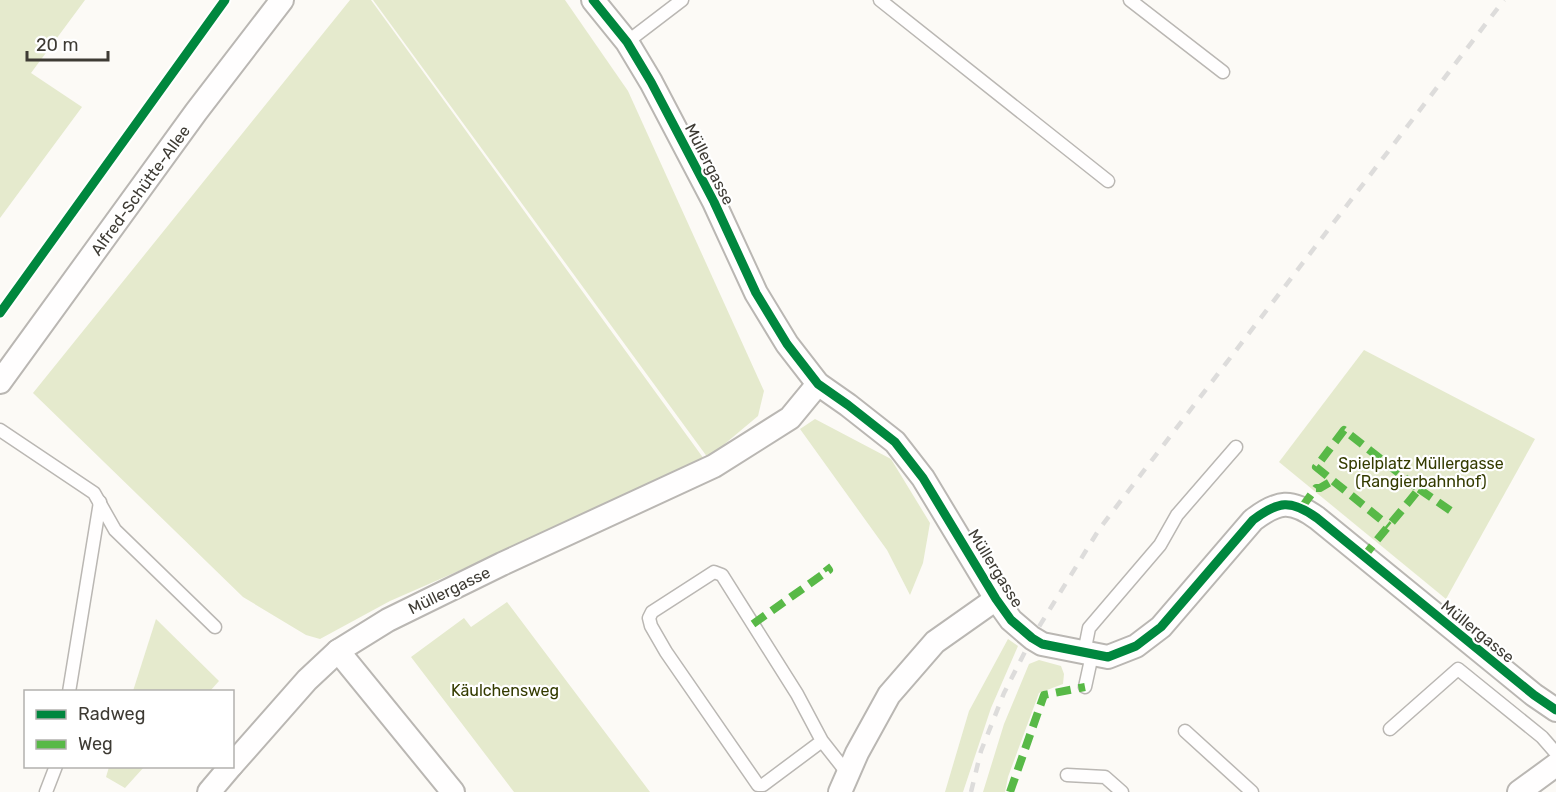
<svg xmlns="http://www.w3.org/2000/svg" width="1556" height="792" font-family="Rubik,sans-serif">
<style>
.green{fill:#e5eacd}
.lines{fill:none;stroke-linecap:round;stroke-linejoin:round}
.lane-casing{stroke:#bab7b3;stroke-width:15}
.street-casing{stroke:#bab7b3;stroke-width:26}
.lane{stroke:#fffefe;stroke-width:12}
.street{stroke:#fffefe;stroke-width:22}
.rail{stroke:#dddcdb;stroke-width:4.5;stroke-dasharray:10 10;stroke-linecap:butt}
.quiet{stroke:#58b947;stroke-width:8;stroke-dasharray:15 8;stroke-linecap:butt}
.cycleway-casing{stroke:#fff;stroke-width:13}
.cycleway{stroke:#00873e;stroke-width:9}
.labels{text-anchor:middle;stroke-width:4.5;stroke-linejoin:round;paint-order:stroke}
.street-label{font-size:16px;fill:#3e3b34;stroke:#fff}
.park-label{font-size:16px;fill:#343b00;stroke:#fff}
</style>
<rect width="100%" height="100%" fill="#fcfaf6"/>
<g class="green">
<path d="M 0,0 L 85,0 L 31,73 L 82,107 L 0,218 Z"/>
<path d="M 350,0 L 371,0 L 704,459 L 516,546 L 390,601 L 320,639 L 306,635 L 243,597 L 33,393 Z"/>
<path d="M 373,0 L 565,0 L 628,91 L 764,391 L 758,416 L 708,458 Z"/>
<path d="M 1364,350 L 1535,439 L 1446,599 L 1279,462 Z"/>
<path d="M 815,419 L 891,459 L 930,523 L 923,563 L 910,595 L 887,550 L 800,429 Z"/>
<path d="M 507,602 L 650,792 L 514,792 L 411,657 L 464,618 L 471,627 Z"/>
<path d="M 156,619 L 219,681 L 210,691 L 133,691 Z"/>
<path d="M 1008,639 L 1018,646 L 991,708 L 963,792 L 945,792 L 969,711 Z"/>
<path d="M 1039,660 L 1061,666 L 1064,674 L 1063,684 L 1039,693 L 1008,777 L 1005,792 L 983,792 L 1004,724 L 1029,664 Z"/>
<path d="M 109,767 L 109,766 L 144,767 L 125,788 L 106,777 Z"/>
</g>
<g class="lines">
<g class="lane-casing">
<g id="lane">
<path d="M 880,0 L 1108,181"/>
<path d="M 1130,0 L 1223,72"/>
<path d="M 627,42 L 682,0"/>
<path d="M 0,430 L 94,493 L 115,530 L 215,627"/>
<path d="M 1084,653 L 1089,628 L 1160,545 L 1177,515 L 1236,447"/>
<path d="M 1085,687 L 1092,655"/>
<path d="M 69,692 L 100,502"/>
<path d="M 1390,729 L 1458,669 L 1542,737 L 1556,753"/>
<path d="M 1185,731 L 1252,792"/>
<path d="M 822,741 L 763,785 L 758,785 L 666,652 L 651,626 L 649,618 L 652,612 L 714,572 L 722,575 L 797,694 L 822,741 L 848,774"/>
<path d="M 1067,775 L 1105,777 L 1122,792"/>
<path d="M 46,792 L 56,766"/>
</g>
</g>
<g class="street-casing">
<g id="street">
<path d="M 593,0 L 627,42 L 651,82 L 714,202 L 756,293 L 787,344 L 818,384 L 848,405 L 895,442 L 923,478 L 996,599 L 1011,620 L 1032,638 L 1042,644 L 1108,657 L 1136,646 L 1161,627 L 1253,520 C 1278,501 1291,499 1317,518 L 1534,695 L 1556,710"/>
<path d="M 0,382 L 196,112 L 282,0"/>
<path d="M 338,651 L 453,792"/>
<path d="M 232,765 L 307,680 L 338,651 L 388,620 L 502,564 L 714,466 L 790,418 L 818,384"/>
<path d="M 209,792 L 231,766"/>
<path d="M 840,792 L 857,753 L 889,695 L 935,642 L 996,599"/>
<path d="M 1519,792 L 1556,765"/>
</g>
</g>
<use href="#lane" class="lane"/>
<use href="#street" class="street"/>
<path class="rail" d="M 971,792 L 981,751 L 1004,693 L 1032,638 L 1100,528 L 1504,0"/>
<g class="quiet">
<path d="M 1419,489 L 1454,513"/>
<path d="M 1302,507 L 1316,488 L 1320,488 L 1332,481"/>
<path d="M 1363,558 C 1381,534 1401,512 1419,489 L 1344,430 L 1316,467 L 1389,526"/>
<path d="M 753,624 L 829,570 L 826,566"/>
<path d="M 1010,792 L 1044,695 L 1085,687"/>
</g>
<g class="cycleway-casing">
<g id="cycleway">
<path d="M 593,0 L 627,42 L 651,82 L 714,202 L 756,293 L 787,344 L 818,384 L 848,405 L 895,442 L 923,478 L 996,599 L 1011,620 L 1032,638 L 1042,644 L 1108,657 L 1136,646 L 1161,627 L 1253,520 C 1278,501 1291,499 1317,518 L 1534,695 L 1556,710"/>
<path d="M 0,313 L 225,0"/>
</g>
</g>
<use href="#cycleway" class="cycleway"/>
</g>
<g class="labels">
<g class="street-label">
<text transform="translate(710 164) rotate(63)" y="6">Müllergasse</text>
<text transform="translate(140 190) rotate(-54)" y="6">Alfred-Schütte-Allee</text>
<text transform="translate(996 568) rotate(58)" y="6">Müllergasse</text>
<text transform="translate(449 590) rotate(-26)" y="6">Müllergasse</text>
<text transform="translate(1478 631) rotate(39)" y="6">Müllergasse</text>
</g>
<g class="park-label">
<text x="1421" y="469">Spielplatz Müllergasse<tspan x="1421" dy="18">(Rangierbahnhof)</tspan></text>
<text x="505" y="696">Käulchensweg</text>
</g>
</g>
<rect x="24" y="690" width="210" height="78" fill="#ffffff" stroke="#b2b1ae" stroke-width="1.5"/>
<rect x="36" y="710" width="30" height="9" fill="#00873e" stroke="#b2b1ae" stroke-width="1.5"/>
<text x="78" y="720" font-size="18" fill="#3e3b34">Radweg</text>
<rect x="36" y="740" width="30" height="9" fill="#58b947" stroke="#b2b1ae" stroke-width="1.5"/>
<text x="78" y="750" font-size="18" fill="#3e3b34">Weg</text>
<path d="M27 51v9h81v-9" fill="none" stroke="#3e3b34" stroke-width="3"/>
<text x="36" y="51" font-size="18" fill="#3e3b34" stroke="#ffffff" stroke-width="4.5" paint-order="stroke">20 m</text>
</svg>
